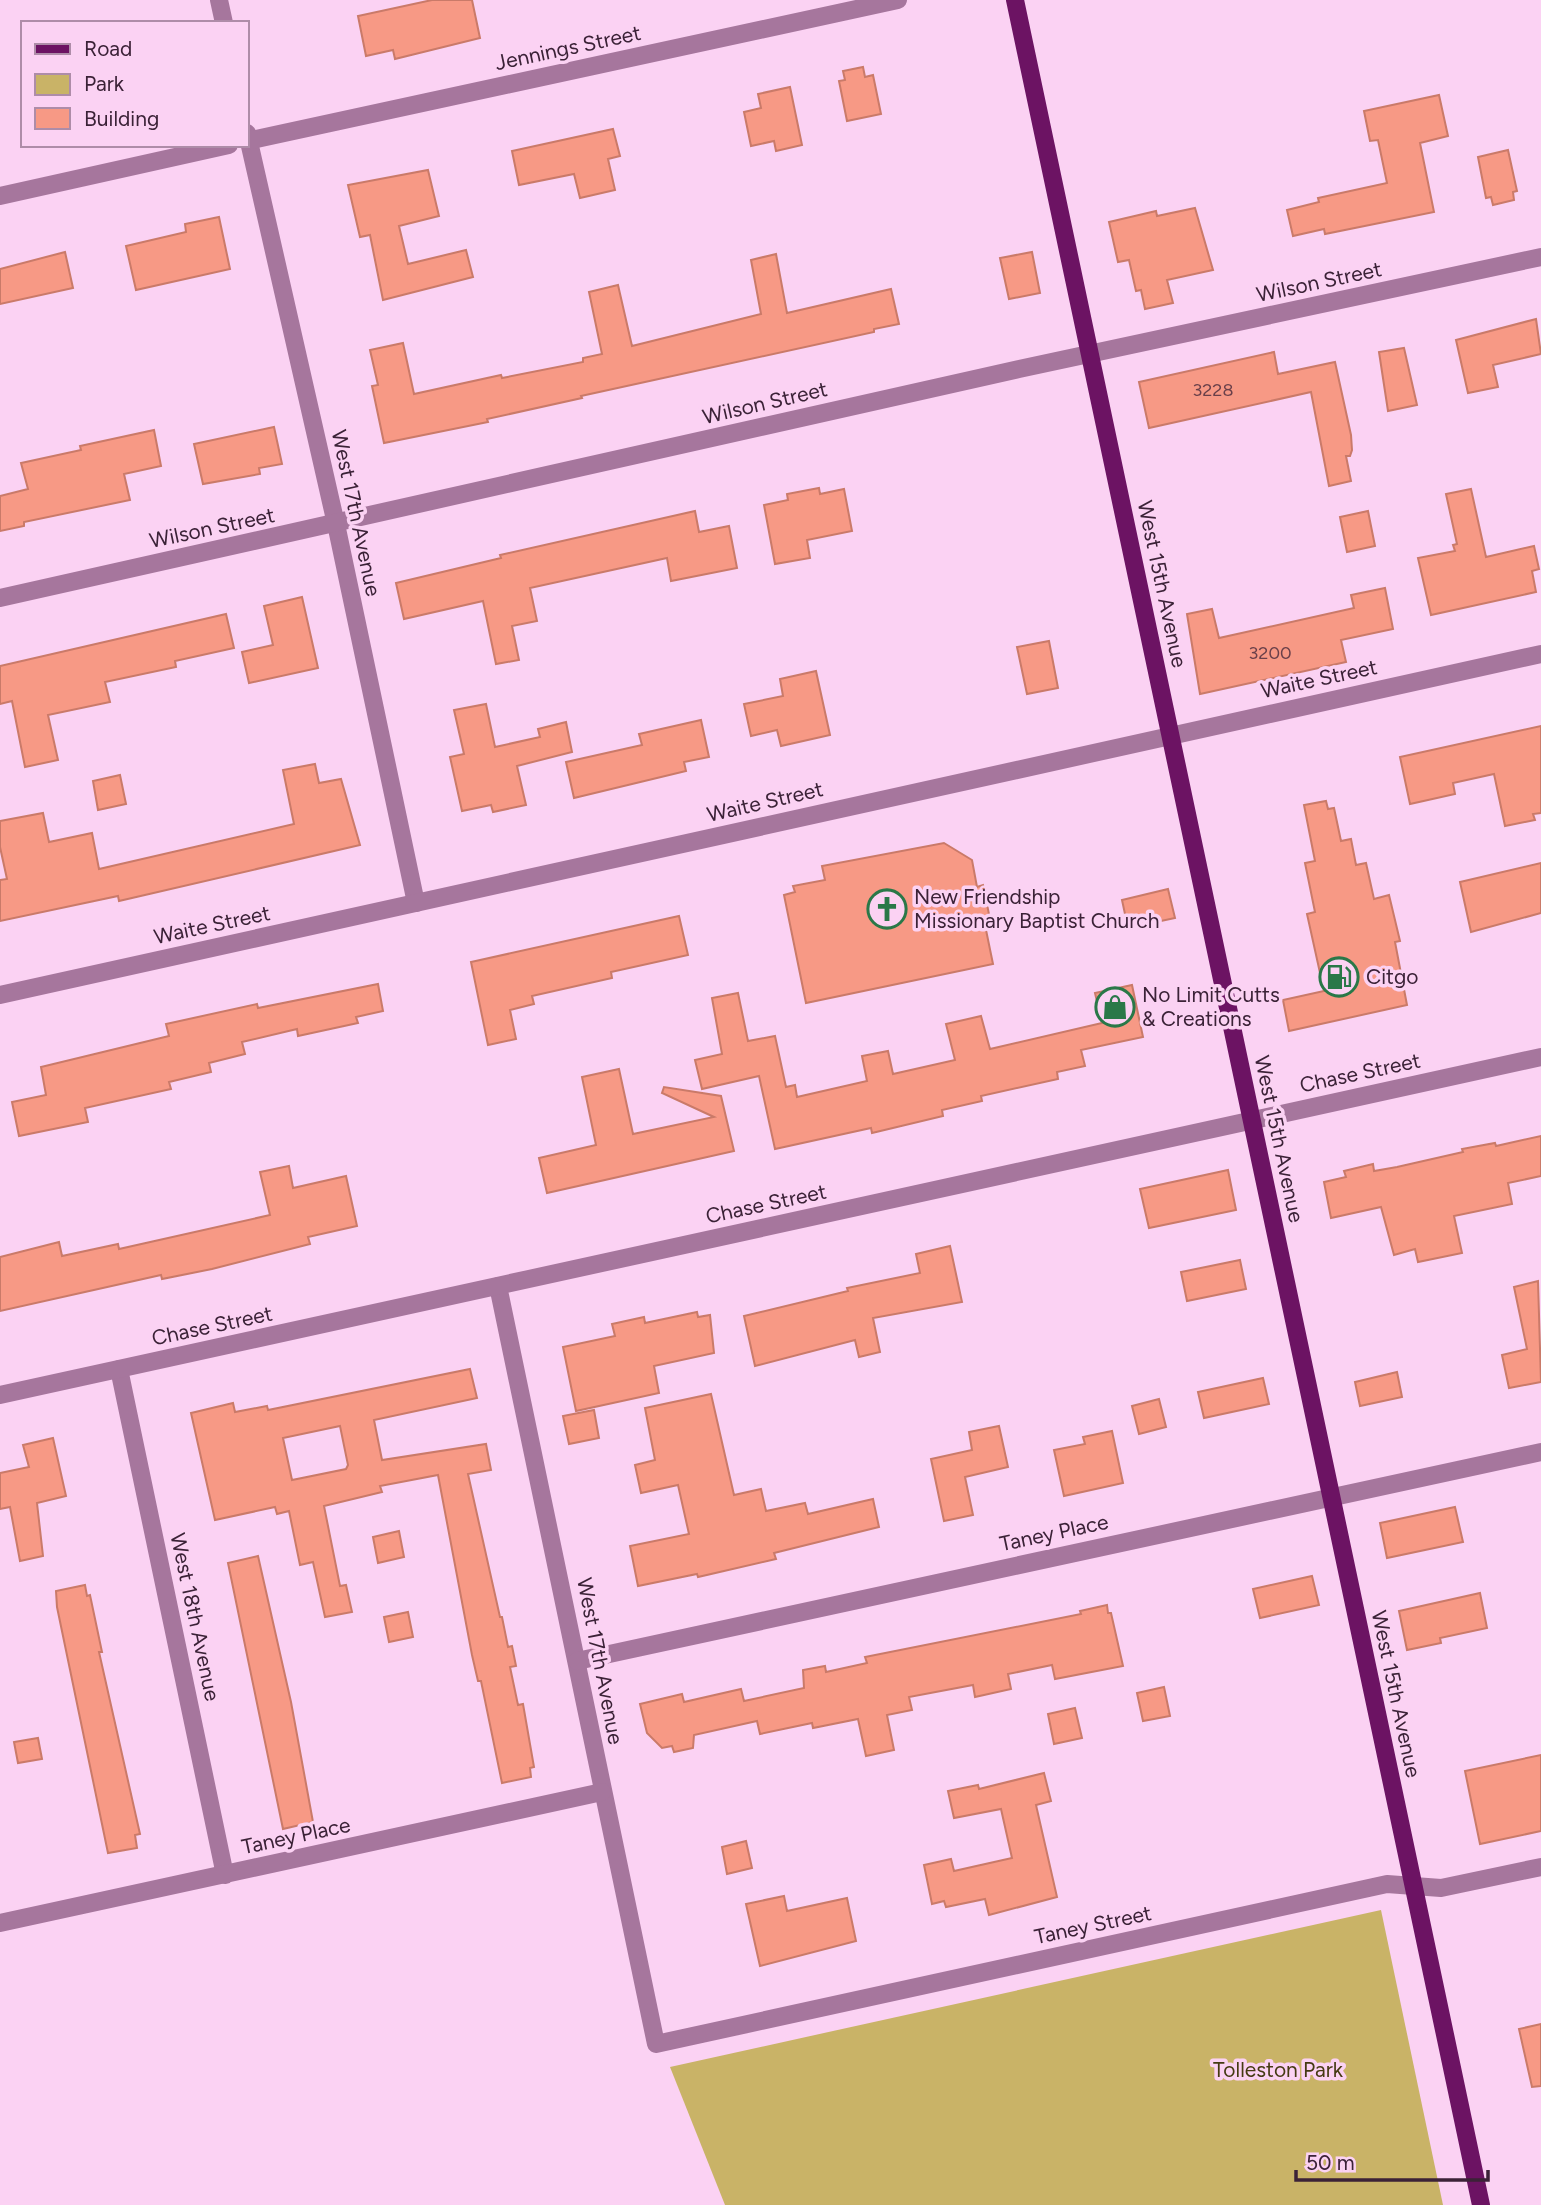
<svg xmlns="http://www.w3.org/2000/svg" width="1541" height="2205" font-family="Figtree,sans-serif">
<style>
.green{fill:#c9b367}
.building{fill:#f79985;stroke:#ca7a69;stroke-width:2;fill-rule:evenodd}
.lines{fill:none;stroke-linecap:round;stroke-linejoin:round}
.minor{stroke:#a6769d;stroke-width:18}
.major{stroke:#6c1363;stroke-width:18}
.labels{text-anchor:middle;stroke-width:7;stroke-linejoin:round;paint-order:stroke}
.number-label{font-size:18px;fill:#6a404a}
.street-label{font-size:21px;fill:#3b2237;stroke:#fbd2f3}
.poi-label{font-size:21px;fill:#3b2237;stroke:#fbd2f3;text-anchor:start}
.park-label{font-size:21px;fill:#453a12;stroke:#fbd2f3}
</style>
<rect width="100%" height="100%" fill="#fbd2f3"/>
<path class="green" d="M 1381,1910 L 1443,2205 L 725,2205 L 670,2067 Z"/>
<g class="building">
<path d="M 432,0 L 472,0 L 480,38 L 395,59 L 393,50 L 366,56 L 358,16 Z"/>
<path d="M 863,67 L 865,77 L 873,75 L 881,114 L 847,121 L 839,81 L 845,80 L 843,71 Z"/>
<path d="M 790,87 L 802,145 L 776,151 L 774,141 L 751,146 L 744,112 L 761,108 L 758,94 Z"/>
<path d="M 1439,95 L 1448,136 L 1420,143 L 1434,212 L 1325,234 L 1324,229 L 1293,236 L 1287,210 L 1319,202 L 1318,198 L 1387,183 L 1378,140 L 1370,141 L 1364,111 Z"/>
<path d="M 613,129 L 620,156 L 608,159 L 615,190 L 580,198 L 574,174 L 519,185 L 512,151 Z"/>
<path d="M 1508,150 L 1517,191 L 1513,192 L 1514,200 L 1493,205 L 1491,197 L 1486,198 L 1478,157 Z"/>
<path d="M 428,170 L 439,216 L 399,226 L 408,264 L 466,250 L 473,277 L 383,300 L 370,235 L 360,237 L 348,185 Z"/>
<path d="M 1195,208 L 1213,270 L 1167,280 L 1173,303 L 1145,309 L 1141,290 L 1136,291 L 1129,260 L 1118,262 L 1109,222 L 1156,211 L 1157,216 Z"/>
<path d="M 219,217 L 230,269 L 136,290 L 126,246 L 186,232 L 185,224 Z"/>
<path d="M 65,252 L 73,288 L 0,304 L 0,269 Z"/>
<path d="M 1032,252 L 1040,293 L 1009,299 L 1000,258 Z"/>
<path d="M 776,254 L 787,313 L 891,289 L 899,324 L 874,329 L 874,332 L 581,396 L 582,398 L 487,419 L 488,422 L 384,443 L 372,386 L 378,385 L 370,350 L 403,343 L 414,394 L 501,375 L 502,378 L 583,362 L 583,358 L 602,354 L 589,292 L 618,285 L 632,346 L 761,314 L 751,260 Z"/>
<path d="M 1536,319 L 1541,354 L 1493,365 L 1498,387 L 1468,393 L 1456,340 Z"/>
<path d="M 1404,348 L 1417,405 L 1388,411 L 1379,352 Z"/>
<path d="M 1274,352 L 1278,374 L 1335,362 L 1351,435 L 1352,450 L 1350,456 L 1346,456 L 1351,481 L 1329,486 L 1311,392 L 1149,428 L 1139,382 Z"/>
<path d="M 274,427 L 282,464 L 259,468 L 260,474 L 203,484 L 194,444 Z"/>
<path d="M 154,430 L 161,466 L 124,474 L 130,500 L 24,522 L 24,526 L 0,531 L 0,496 L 28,489 L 21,463 L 81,450 L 80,446 Z"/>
<path d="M 819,488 L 820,494 L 844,489 L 852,531 L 807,540 L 810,558 L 775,564 L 764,505 L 788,500 L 787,494 Z"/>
<path d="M 1471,489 L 1486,557 L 1534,546 L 1539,569 L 1532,571 L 1536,592 L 1431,615 L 1418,558 L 1455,551 L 1453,545 L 1457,544 L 1446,494 Z"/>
<path d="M 695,511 L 699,532 L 729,526 L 737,568 L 671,581 L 667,558 L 530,588 L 537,621 L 512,626 L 519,660 L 496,664 L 483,601 L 404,619 L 396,583 L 501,558 L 500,555 Z"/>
<path d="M 1368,511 L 1375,546 L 1347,552 L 1340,517 Z"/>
<path d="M 1385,588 L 1393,629 L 1341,640 L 1346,662 L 1200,694 L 1187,614 L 1212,609 L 1219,638 L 1354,608 L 1351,595 Z"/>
<path d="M 302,597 L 318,668 L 249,683 L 242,652 L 273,645 L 264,606 Z"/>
<path d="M 226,614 L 234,648 L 175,661 L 176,667 L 105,682 L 110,702 L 48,715 L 58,760 L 25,767 L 12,701 L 0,704 L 0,666 Z"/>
<path d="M 1049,641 L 1058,688 L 1027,694 L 1017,647 Z"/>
<path d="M 816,671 L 830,735 L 781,746 L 777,730 L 751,736 L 744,704 L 783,696 L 780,679 Z"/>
<path d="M 486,704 L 495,747 L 540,737 L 538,729 L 566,722 L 572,752 L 517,766 L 526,805 L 493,812 L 491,805 L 462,811 L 450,757 L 464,754 L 454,710 Z"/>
<path d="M 701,720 L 709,757 L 684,762 L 686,771 L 574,798 L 566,762 L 642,745 L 639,734 Z"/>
<path d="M 1541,726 L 1541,813 L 1533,814 L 1535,820 L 1505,826 L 1494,774 L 1453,783 L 1455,794 L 1410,804 L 1400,757 Z"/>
<path d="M 315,764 L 319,783 L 341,779 L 360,845 L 119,901 L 118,896 L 0,921 L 0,880 L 7,879 L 0,847 L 0,821 L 43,813 L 49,842 L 92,833 L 99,869 L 294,824 L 283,770 Z"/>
<path d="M 120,775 L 126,804 L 98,810 L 93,781 Z"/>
<path d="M 1326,801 L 1328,809 L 1334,808 L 1341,841 L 1351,839 L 1356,865 L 1366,863 L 1374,899 L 1389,895 L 1400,941 L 1395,942 L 1407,1005 L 1289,1031 L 1283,1000 L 1324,991 L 1307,914 L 1315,912 L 1305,863 L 1315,861 L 1304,805 Z"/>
<path d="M 944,843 L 972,860 L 977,887 L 983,885 L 991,924 L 985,925 L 993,964 L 806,1003 L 784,895 L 795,892 L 793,886 L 825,880 L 822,866 Z"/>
<path d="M 1541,863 L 1541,913 L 1471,932 L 1460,882 Z"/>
<path d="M 1168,889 L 1175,918 L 1128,928 L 1122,900 Z"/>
<path d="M 679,916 L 688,955 L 611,972 L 612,978 L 532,996 L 534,1004 L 510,1010 L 516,1039 L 488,1045 L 471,962 Z"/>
<path d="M 378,984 L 383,1011 L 356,1017 L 358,1023 L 298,1036 L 297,1029 L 242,1042 L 245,1054 L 209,1063 L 211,1072 L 169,1082 L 171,1089 L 85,1108 L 88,1122 L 19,1136 L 12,1102 L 46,1095 L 41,1067 L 169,1036 L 166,1024 L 257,1004 L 258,1008 Z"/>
<path d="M 1132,985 L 1143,1037 L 1081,1050 L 1085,1066 L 1057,1072 L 1058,1079 L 981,1096 L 982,1101 L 942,1110 L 943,1116 L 872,1133 L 871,1128 L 775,1149 L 759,1076 L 702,1089 L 695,1060 L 722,1054 L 712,998 L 738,993 L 748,1041 L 775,1036 L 786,1087 L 795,1085 L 797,1097 L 867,1081 L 862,1056 L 888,1051 L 893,1074 L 955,1060 L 946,1024 L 981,1016 L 990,1049 L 1102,1023 L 1095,993 Z"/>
<path d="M 619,1069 L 633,1134 L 714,1117 L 662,1093 L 664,1087 L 721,1096 L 734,1151 L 547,1193 L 539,1158 L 596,1145 L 582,1077 Z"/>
<path d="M 1541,1136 L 1541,1176 L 1508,1183 L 1512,1204 L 1454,1216 L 1462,1253 L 1418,1262 L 1415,1249 L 1394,1255 L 1381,1207 L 1331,1218 L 1324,1182 L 1346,1177 L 1344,1171 L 1373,1164 L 1374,1171 L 1397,1167 L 1463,1152 L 1462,1149 L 1495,1143 L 1496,1146 Z"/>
<path d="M 289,1166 L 293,1188 L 346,1176 L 357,1226 L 308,1237 L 310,1244 L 212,1269 L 162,1279 L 161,1275 L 0,1311 L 0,1257 L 59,1242 L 62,1256 L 118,1244 L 119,1249 L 270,1215 L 260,1172 Z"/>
<path d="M 1228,1170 L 1236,1210 L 1149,1228 L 1140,1189 Z"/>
<path d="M 950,1246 L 962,1302 L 873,1318 L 880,1352 L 859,1357 L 855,1340 L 755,1366 L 744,1316 L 848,1291 L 847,1288 L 920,1273 L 916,1254 Z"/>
<path d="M 1240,1260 L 1246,1289 L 1187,1301 L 1181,1272 Z"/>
<path d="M 1538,1281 L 1541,1382 L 1509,1388 L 1502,1355 L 1527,1349 L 1514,1287 Z"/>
<path d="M 697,1312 L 698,1317 L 710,1315 L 714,1353 L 654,1366 L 659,1393 L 576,1411 L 563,1347 L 615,1336 L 612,1324 L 644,1317 L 645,1323 Z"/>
<path d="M 470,1369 L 477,1398 L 374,1420 L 382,1460 L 486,1444 L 491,1470 L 468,1474 L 500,1617 L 502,1617 L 508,1647 L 512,1646 L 516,1666 L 510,1667 L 518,1705 L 523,1704 L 534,1767 L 530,1768 L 531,1777 L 502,1783 L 481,1681 L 478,1681 L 472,1655 L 438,1475 L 380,1486 L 382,1492 L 324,1506 L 340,1586 L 346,1585 L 352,1612 L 325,1617 L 313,1562 L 300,1565 L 289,1511 L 277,1514 L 275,1507 L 215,1520 L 191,1413 L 233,1403 L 235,1412 L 267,1406 L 268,1410 ZM 340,1426 L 348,1465 L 346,1469 L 292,1480 L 283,1438 Z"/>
<path d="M 1397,1372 L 1402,1397 L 1360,1406 L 1355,1382 Z"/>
<path d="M 1263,1378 L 1269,1404 L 1204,1418 L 1198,1392 Z"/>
<path d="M 711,1394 L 734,1495 L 761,1489 L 766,1511 L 805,1503 L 808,1514 L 873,1499 L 879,1527 L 774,1553 L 776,1559 L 698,1577 L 697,1574 L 638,1586 L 630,1546 L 689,1534 L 678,1485 L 641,1493 L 635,1465 L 655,1460 L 645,1408 Z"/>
<path d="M 1159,1399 L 1166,1427 L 1139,1434 L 1132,1406 Z"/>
<path d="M 594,1410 L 599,1438 L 569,1444 L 563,1416 Z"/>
<path d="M 999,1426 L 1008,1467 L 965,1477 L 973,1515 L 944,1521 L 931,1459 L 972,1450 L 969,1432 Z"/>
<path d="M 1112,1431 L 1123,1483 L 1064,1496 L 1054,1450 L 1085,1444 L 1083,1437 Z"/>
<path d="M 53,1438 L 66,1496 L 37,1503 L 43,1556 L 20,1561 L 10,1507 L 0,1509 L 0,1473 L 29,1467 L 23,1445 Z"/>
<path d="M 1455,1507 L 1463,1542 L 1387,1558 L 1380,1523 Z"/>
<path d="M 399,1531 L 404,1557 L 378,1563 L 373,1537 Z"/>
<path d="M 258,1556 L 291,1702 L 313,1822 L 283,1829 L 228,1563 Z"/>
<path d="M 1312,1576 L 1319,1605 L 1260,1618 L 1253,1589 Z"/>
<path d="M 85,1585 L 87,1596 L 90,1595 L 102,1652 L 99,1652 L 140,1834 L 135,1835 L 137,1848 L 108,1853 L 57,1607 L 56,1591 Z"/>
<path d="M 1480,1593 L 1487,1628 L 1440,1638 L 1441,1643 L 1407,1650 L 1399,1611 Z"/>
<path d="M 1107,1605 L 1108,1613 L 1111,1613 L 1123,1666 L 1055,1679 L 1052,1665 L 1008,1674 L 1011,1689 L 975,1697 L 973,1685 L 909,1697 L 912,1710 L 887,1715 L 894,1750 L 866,1756 L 858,1719 L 813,1728 L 812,1723 L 760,1734 L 757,1721 L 694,1735 L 693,1748 L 674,1752 L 672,1746 L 662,1748 L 647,1733 L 640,1704 L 682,1694 L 684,1702 L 741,1689 L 744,1701 L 804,1688 L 803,1670 L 825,1666 L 826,1672 L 867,1663 L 865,1657 L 1081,1614 L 1080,1611 Z"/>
<path d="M 408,1612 L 413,1637 L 389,1642 L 384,1617 Z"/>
<path d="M 1164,1687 L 1170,1716 L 1143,1721 L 1137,1693 Z"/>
<path d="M 1075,1708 L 1082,1738 L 1054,1744 L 1048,1714 Z"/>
<path d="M 38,1738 L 42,1759 L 18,1763 L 14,1742 Z"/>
<path d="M 1541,1755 L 1541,1831 L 1480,1844 L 1465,1771 Z"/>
<path d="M 1044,1773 L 1051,1801 L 1036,1805 L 1057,1897 L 989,1915 L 985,1899 L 946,1907 L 944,1901 L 932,1904 L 924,1865 L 951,1859 L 954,1871 L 1012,1858 L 1001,1809 L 954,1818 L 948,1791 L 978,1785 L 979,1789 Z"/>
<path d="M 746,1841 L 752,1868 L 727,1874 L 722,1847 Z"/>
<path d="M 784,1896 L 787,1911 L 847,1898 L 856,1941 L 760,1966 L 746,1904 Z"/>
<path d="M 1541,2024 L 1541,2086 L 1532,2087 L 1519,2029 Z"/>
</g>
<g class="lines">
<g class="minor">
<path d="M 219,0 L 224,23"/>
<path d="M 247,133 L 336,524 L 416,903"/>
<path d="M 247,141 L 898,0"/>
<path d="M 0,196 L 229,145"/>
<path d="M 0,598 L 1019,369 L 1541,257"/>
<path d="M 0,995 L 1541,654"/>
<path d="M 498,1286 L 656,2044 L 1387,1884 L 1441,1888 L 1541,1867"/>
<path d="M 119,1369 L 225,1875"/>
<path d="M 0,1395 L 1541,1057"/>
<path d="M 577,1661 L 1541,1452"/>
<path d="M 0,1923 L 602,1792"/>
</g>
<path class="major" d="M 1015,0 L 1481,2205"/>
</g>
<defs>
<g id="church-ring" transform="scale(2.0125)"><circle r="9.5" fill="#fbd2f3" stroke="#2a7848" stroke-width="1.5"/><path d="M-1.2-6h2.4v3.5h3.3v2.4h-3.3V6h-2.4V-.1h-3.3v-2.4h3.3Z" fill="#2a7848"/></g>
<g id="fuel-ring" transform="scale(2.0125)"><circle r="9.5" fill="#fbd2f3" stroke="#2a7848" stroke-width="1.5"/><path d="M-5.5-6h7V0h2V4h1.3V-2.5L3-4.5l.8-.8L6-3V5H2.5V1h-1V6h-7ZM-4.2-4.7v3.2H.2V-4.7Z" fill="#2a7848"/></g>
<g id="shop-ring" transform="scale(2.0125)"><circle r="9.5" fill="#fbd2f3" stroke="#2a7848" stroke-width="1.5"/><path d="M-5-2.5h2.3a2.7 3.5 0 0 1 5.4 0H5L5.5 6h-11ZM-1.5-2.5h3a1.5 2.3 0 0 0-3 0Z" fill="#2a7848"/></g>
</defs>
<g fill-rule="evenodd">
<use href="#church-ring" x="887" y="909"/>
<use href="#fuel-ring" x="1339" y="977"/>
<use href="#shop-ring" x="1115" y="1007"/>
</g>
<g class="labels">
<g class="number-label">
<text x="1213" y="396">3228</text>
<text x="1270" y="659">3200</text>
</g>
<g class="street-label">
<text transform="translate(568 48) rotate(-12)" y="7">Jennings Street</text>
<text transform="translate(1319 282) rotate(-12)" y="7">Wilson Street</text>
<text transform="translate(765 403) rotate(-13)" y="7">Wilson Street</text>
<text transform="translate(356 513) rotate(78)" y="7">West 17th Avenue</text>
<text transform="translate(212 528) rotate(-12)" y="7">Wilson Street</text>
<text transform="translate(1162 584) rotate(78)" y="7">West 15th Avenue</text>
<text transform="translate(1319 679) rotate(-12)" y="7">Waite Street</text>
<text transform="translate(765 802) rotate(-13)" y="7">Waite Street</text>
<text transform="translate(212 925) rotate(-12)" y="7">Waite Street</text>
<text transform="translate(1360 1073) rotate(-12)" y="7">Chase Street</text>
<text transform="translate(1279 1139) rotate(78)" y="7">West 15th Avenue</text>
<text transform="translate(766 1204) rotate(-12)" y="7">Chase Street</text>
<text transform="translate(212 1326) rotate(-12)" y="7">Chase Street</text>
<text transform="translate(1054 1533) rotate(-12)" y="7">Taney Place</text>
<text transform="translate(195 1617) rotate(78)" y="7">West 18th Avenue</text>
<text transform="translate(600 1661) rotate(79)" y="7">West 17th Avenue</text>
<text transform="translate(1396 1694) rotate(78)" y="7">West 15th Avenue</text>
<text transform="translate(296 1836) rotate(-12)" y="7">Taney Place</text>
<text transform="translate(1093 1925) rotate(-12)" y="7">Taney Street</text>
</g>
<g class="poi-label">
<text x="914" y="904">New Friendship<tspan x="914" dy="24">Missionary Baptist Church</tspan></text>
<text x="1366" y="984">Citgo</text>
<text x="1142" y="1002">No Limit Cutts<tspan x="1142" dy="24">&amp; Creations</tspan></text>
</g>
<g class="park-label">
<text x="1278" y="2077">Tolleston Park</text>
</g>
</g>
<rect x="21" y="21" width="228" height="126" fill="#fbd2f3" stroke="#ae8ca8" stroke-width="2"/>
<rect x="35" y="44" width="35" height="10" fill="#6c1363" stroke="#ae8ca8" stroke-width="2"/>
<text x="84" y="56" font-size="21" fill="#3b2237">Road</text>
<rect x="35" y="74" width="35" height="21" fill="#c9b367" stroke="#ae8ca8" stroke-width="2"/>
<text x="84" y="91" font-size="21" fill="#3b2237">Park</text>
<rect x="35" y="108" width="35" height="21" fill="#f79985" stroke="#ae8ca8" stroke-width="2"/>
<text x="84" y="126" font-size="21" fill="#3b2237">Building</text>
<path d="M1296 2170v10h192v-10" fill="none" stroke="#3b2237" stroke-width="3.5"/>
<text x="1306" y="2170" font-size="21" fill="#3b2237" stroke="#fbd2f3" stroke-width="5" paint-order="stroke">50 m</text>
</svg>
